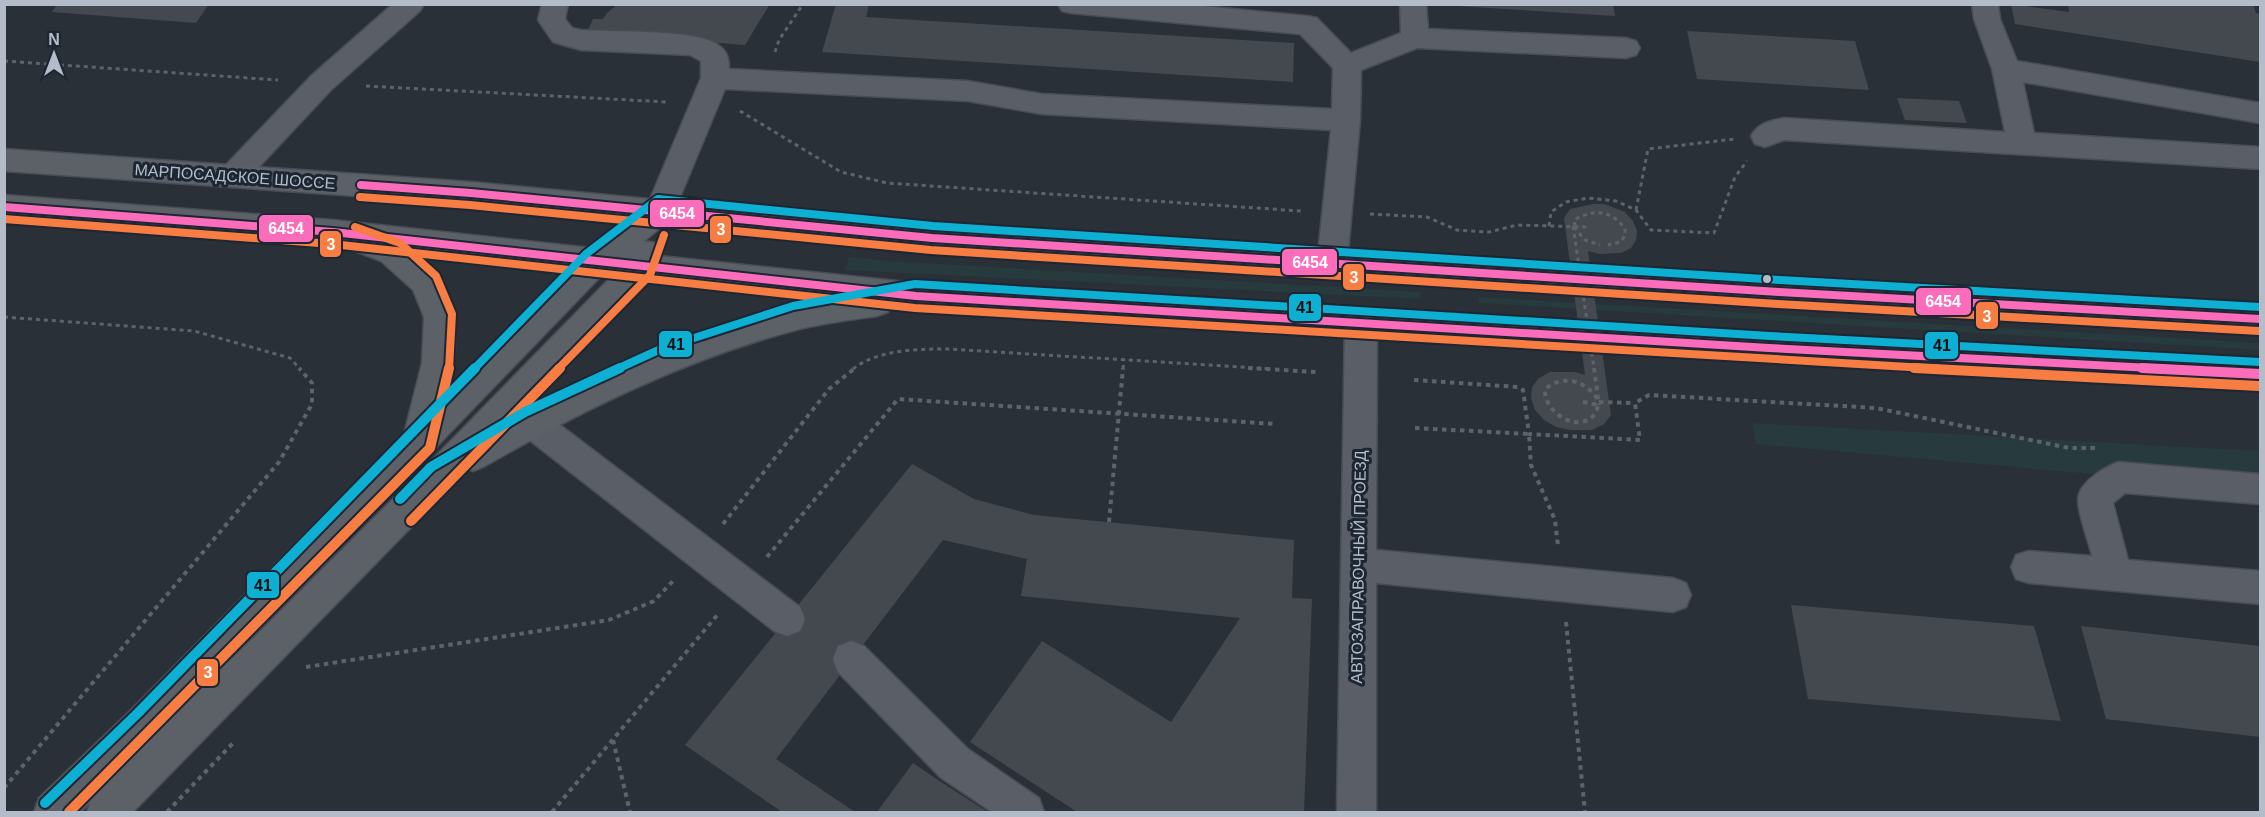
<svg xmlns="http://www.w3.org/2000/svg" width="2265" height="817" font-family="Arial,sans-serif">
<style>
.green{fill:#273a3e}
.building{fill:#444950}
.lines{fill:none;stroke-linecap:round;stroke-linejoin:round}
.minor-casing{stroke:#484c53;stroke-width:3}
.major-casing{stroke:#484c55;stroke-width:3}
.path-far1{stroke:#5d636a;stroke-width:3;stroke-dasharray:4 4;stroke-linecap:butt}
.path{stroke:#5d636a;stroke-width:4;stroke-dasharray:4.5 4.5;stroke-linecap:butt}
.minor{fill:#5a5e66;fill-rule:evenodd}
.major{fill:#5c6168;fill-rule:evenodd}
.path-bridge-far1{stroke:#5d636a;stroke-width:3;stroke-dasharray:4 4;stroke-linecap:butt}
.path-bridge{stroke:#5d636a;stroke-width:4;stroke-dasharray:4.5 4.5;stroke-linecap:butt}
.bus-1-far1-casing{stroke:#1d2633;stroke-width:12}
.bus-1-casing{stroke:#1d2633;stroke-width:14}
.bus-2-far1-casing{stroke:#1d2633;stroke-width:12}
.bus-2-casing{stroke:#1d2633;stroke-width:14}
.bus-3-far1-casing{stroke:#1d2633;stroke-width:12}
.bus-3-casing{stroke:#1d2633;stroke-width:14}
.bus-1-far1{stroke:#fb6dba;stroke-width:8}
.bus-1{stroke:#fb6dba;stroke-width:10}
.bus-2-far1{stroke:#f77d43;stroke-width:8}
.bus-2{stroke:#f77d43;stroke-width:10}
.bus-3-far1{stroke:#0dafd3;stroke-width:8}
.bus-3{stroke:#0dafd3;stroke-width:10}
.bus-dot{fill:#b4bcc9;stroke:#1d2633;stroke-width:2}
.labels{text-anchor:middle;stroke-width:6;stroke-linejoin:round;paint-order:stroke}
.street-label{font-size:16px;fill:#b4bcc9;stroke:#1d2633}
.line-badge{stroke:#1d2633;stroke-width:2}
.badge-label{font-size:16px;text-anchor:middle;font-weight:bold;fill:#fff}
.pale-badge-label{font-size:16px;text-anchor:middle;font-weight:bold;fill:#111}
</style>
<rect width="100%" height="100%" fill="#2a3038"/>
<g class="green">
<path d="M 849,257 L 889,261 L 1420,292 L 1420,299 L 845,270 Z"/>
<path d="M 1478,297 L 2260,343 L 2260,350 L 1479,303 Z"/>
<path d="M 1752,423 L 2260,451 L 2260,489 L 1756,444 Z"/>
</g>
<g class="building">
<path d="M 57,4 L 209,4 L 196,23 L 52,12 Z"/>
<path d="M 618,4 L 770,4 L 745,45 L 587,32 L 593,19 L 603,19 L 607,13 Z"/>
<path d="M 836,4 L 869,4 L 866,17 L 1294,43 L 1293,82 L 822,52 Z"/>
<path d="M 1457,4 L 1613,4 L 1615,16 L 1457,6 Z"/>
<path d="M 2011,4 L 2069,12 L 2068,4 L 2253,4 L 2256,13 L 2260,14 L 2260,62 L 2015,24 Z"/>
<path d="M 1687,31 L 1855,41 L 1869,90 L 1697,79 Z"/>
<path d="M 1897,98 L 1959,101 L 1967,123 L 1905,120 Z"/>
<path d="M 1593,204 L 1604,204 L 1625,212 L 1633,221 L 1637,231 L 1636,240 L 1631,248 L 1621,253 L 1600,254 L 1588,251 L 1611,415 L 1604,424 L 1592,430 L 1570,430 L 1556,427 L 1544,420 L 1535,410 L 1531,398 L 1532,387 L 1539,378 L 1550,372 L 1575,372 L 1585,375 L 1564,218 L 1570,209 Z"/>
<path d="M 912,464 L 974,499 L 1034,515 L 1294,540 L 1292,598 L 1312,599 L 1304,812 L 1077,812 L 970,742 L 1042,641 L 1171,722 L 1240,618 L 1021,596 L 1027,559 L 943,540 L 776,759 L 855,812 L 782,812 L 685,745 Z"/>
<path d="M 1791,605 L 2034,626 L 2061,721 L 1808,699 Z"/>
<path d="M 2081,626 L 2260,646 L 2260,737 L 2106,719 Z"/>
<path d="M 913,763 L 941,782 L 988,812 L 877,812 Z"/>
</g>
<g class="lines">
<g class="minor-casing">
<g id="minor">
<path d="M 393,4 L 424,4 L 420,11 L 331,90 L 244,183 L 234,186 L 224,183 L 219,175 L 224,167 L 311,76 Z"/>
<path d="M 542,4 L 568,4 L 565,19 L 572,28 L 581,30 C 610,32 698,29 718,45 C 727,51 729,58 729,69 L 968,81 L 1042,94 L 1332,109 L 1333,68 L 1300,34 L 1071,13 L 1062,11 L 1058,4 L 1182,4 L 1307,16 L 1317,18 L 1351,53 L 1401,33 L 1400,4 L 1426,4 L 1428,29 L 1626,38 L 1636,41 L 1640,48 L 1636,55 L 1626,58 L 1417,48 L 1361,70 L 1360,120 L 1347,263 L 1343,272 L 1332,275 L 1321,272 L 1317,263 L 1331,130 L 1042,114 L 968,101 L 725,89 L 671,219 L 660,223 L 649,219 L 645,211 L 701,78 L 701,61 L 690,55 L 581,50 L 553,42 L 538,20 Z"/>
<path d="M 1972,4 L 1998,4 L 2000,19 L 2017,61 L 2260,103 L 2260,123 L 2023,82 L 2034,133 L 2260,147 L 2260,169 L 1784,140 L 1765,147 L 1755,144 L 1751,136 C 1758,123 1770,121 1784,118 L 2005,132 L 1992,69 L 1974,19 Z"/>
<path d="M 1361,309 L 1372,313 L 1377,322 L 1376,550 L 1673,578 L 1686,583 L 1691,595 L 1686,607 L 1673,612 L 1376,583 L 1376,812 L 1337,812 L 1345,322 L 1350,313 Z"/>
<path d="M 531,408 L 543,412 L 800,607 L 805,619 L 800,631 L 787,636 L 774,631 L 519,432 L 514,422 L 519,412 Z"/>
<path d="M 2118,462 L 2260,474 L 2260,504 L 2125,493 L 2113,503 L 2128,560 L 2260,571 L 2260,604 L 2029,583 L 2016,579 L 2011,567 L 2016,555 L 2029,551 L 2092,556 C 2088,539 2079,518 2078,500 C 2078,483 2105,467 2118,462 Z"/>
<path d="M 851,641 L 864,646 L 968,749 L 1039,798 L 1044,812 L 992,812 L 940,777 L 838,672 L 833,659 L 838,646 Z"/>
</g>
</g>
<g class="major-casing">
<path id="major" d="M 4,149 L 471,182 L 932,226 L 1779,279 L 2260,306 L 2260,332 L 1779,305 L 932,250 L 665,224 L 644,241 L 657,243 L 661,252 L 660,256 L 916,283 L 1769,335 L 2260,360 L 2260,388 L 1769,361 L 891,306 L 888,312 L 877,316 C 850,320 823,323 796,330 C 686,359 583,410 485,466 L 473,471 L 468,469 L 133,812 L 87,812 L 90,803 L 80,812 L 34,812 L 39,798 L 133,708 L 404,434 L 422,363 L 424,317 L 413,290 L 381,261 L 355,251 L 352,246 L 4,219 L 4,195 L 333,220 L 591,248 L 627,220 L 471,204 L 4,171 ZM 413,253 L 568,270 L 448,391 C 457,352 462,309 437,275 C 431,266 421,260 413,253 ZM 603,274 L 613,275 L 426,466 L 226,665 ZM 649,279 L 823,298 C 792,304 761,314 730,324 C 658,348 588,377 521,412 Z"/>
</g>
<g class="path-far1">
<path d="M 775,52 L 779,40 L 803,4"/>
<path d="M 4,61 L 278,80"/>
<path d="M 366,86 L 667,102"/>
<path d="M 740,111 L 841,172 L 887,183 L 1301,211"/>
<path d="M 1636,210 L 1648,149 L 1735,139"/>
<path d="M 1370,214 L 1427,217 L 1457,230 L 1489,232 L 1517,225 L 1588,227"/>
<path d="M 1549,226 L 1551,212 L 1566,202 L 1588,198 L 1616,201 L 1636,210 L 1651,230 L 1714,233 L 1735,177 L 1747,161"/>
<path d="M 1575,226 L 1574,220 C 1593,209 1611,209 1625,229 L 1625,236 L 1620,242 L 1608,245"/>
<path d="M 1574,227 L 1585,240 L 1600,245"/>
<path d="M 4,317 L 194,331 L 290,358 L 300,369"/>
<path d="M 853,369 C 878,349 920,349 950,349 L 1272,369"/>
<path d="M 1123,369 L 1124,359"/>
</g>
<g class="path">
<path d="M 1248,368 L 1316,372"/>
<path d="M 1414,380 L 1518,387 L 1523,390 L 1529,434 L 1640,440 L 1635,403 L 1649,395 L 1876,408 L 2069,448 L 2096,448"/>
<path d="M 1583,402 L 1599,405 C 1597,408 1595,415 1592,417 C 1573,433 1543,409 1545,389 C 1564,374 1587,380 1599,402"/>
<path d="M 1599,402 L 1635,403"/>
<path d="M 1415,428 L 1529,434 L 1531,465 L 1555,520 L 1558,546"/>
<path d="M 1109,522 L 1123,368"/>
<path d="M 723,524 L 829,389 L 855,368"/>
<path d="M 767,557 L 898,399 L 1275,424"/>
<path d="M 1566,622 L 1585,812"/>
<path d="M 306,667 L 609,620 L 654,601 L 675,579"/>
<path d="M 613,740 L 630,812"/>
<path d="M 4,788 L 279,462 L 312,404 L 312,383 L 299,368"/>
<path d="M 167,812 L 235,741"/>
<path d="M 552,812 L 719,613"/>
</g>
<use href="#minor" class="minor"/>
<use href="#major" class="major"/>
<path class="path-bridge-far1" d="M 1573,226 L 1594,369"/>
<path class="path-bridge" d="M 1594,368 L 1599,405"/>
<g class="bus-1-far1-casing">
<g id="bus-1-far1">
<path d="M 361,185 L 471,193 L 932,238 L 1779,292 L 2260,319"/>
<path d="M 4,207 L 333,232 L 916,296 L 1769,348 L 2170,369"/>
</g>
</g>
<g class="bus-1-casing">
<path id="bus-1" d="M 2142,368 L 2260,374"/>
</g>
<g class="bus-2-far1-casing">
<g id="bus-2-far1">
<path d="M 360,197 L 470,205 L 931,250 L 1778,304 L 2259,331"/>
<path d="M 4,219 L 332,244 L 915,308 L 1943,369"/>
<path d="M 355,227 L 400,243 L 436,276 L 452,314 L 449,369"/>
<path d="M 558,369 L 650,275 L 664,235"/>
</g>
</g>
<g class="bus-2-casing">
<g id="bus-2">
<path d="M 1914,368 L 2259,386"/>
<path d="M 411,521 L 560,368"/>
<path d="M 69,812 L 430,448 L 449,368"/>
</g>
</g>
<g class="bus-3-far1-casing">
<g id="bus-3-far1">
<path d="M 474,369 L 586,254 L 658,199 L 933,226 L 1780,280 L 2260,307"/>
<path d="M 617,369 L 663,348 L 793,306 L 915,284 L 1770,336 L 2260,362"/>
</g>
</g>
<g class="bus-3-casing">
<g id="bus-3">
<path d="M 400,499 L 431,467 L 525,412 L 620,368"/>
<path d="M 45,803 L 138,713 L 475,368"/>
</g>
</g>
<use href="#bus-1-far1" class="bus-1-far1"/>
<use href="#bus-1" class="bus-1"/>
<use href="#bus-2-far1" class="bus-2-far1"/>
<use href="#bus-2" class="bus-2"/>
<use href="#bus-3-far1" class="bus-3-far1"/>
<use href="#bus-3" class="bus-3"/>
</g>
<circle class="bus-dot" cx="1767" cy="279" r="5"/>
<g class="labels">
<g class="street-label">
<text transform="translate(235 176) rotate(4)" y="6">МАРПОСАДСКОЕ ШОССЕ</text>
<text transform="translate(1358 567) rotate(-89)" y="6">АВТОЗАПРАВОЧНЫЙ ПРОЕЗД</text>
</g>
</g>
<g class="line-badge">
<rect x="649" y="199" width="56" height="29" rx="6" fill="#fb6dba"/>
<rect x="258" y="214" width="56" height="29" rx="6" fill="#fb6dba"/>
<rect x="709" y="215" width="23" height="29" rx="6" fill="#f77d43"/>
<rect x="319" y="230" width="23" height="28" rx="6" fill="#f77d43"/>
<rect x="1281" y="248" width="57" height="28" rx="6" fill="#fb6dba"/>
<rect x="1342" y="263" width="23" height="28" rx="6" fill="#f77d43"/>
<rect x="1915" y="287" width="57" height="29" rx="6" fill="#fb6dba"/>
<rect x="1288" y="293" width="34" height="29" rx="6" fill="#0dafd3"/>
<rect x="1975" y="301" width="24" height="29" rx="6" fill="#f77d43"/>
<rect x="658" y="330" width="35" height="28" rx="6" fill="#0dafd3"/>
<rect x="1924" y="331" width="35" height="29" rx="6" fill="#0dafd3"/>
<rect x="246" y="571" width="34" height="28" rx="6" fill="#0dafd3"/>
<rect x="196" y="658" width="23" height="29" rx="6" fill="#f77d43"/>
</g>
<g class="badge-label">
<text x="677" y="219">6454</text>
<text x="286" y="234">6454</text>
<text x="721" y="235">3</text>
<text x="331" y="250">3</text>
<text x="1310" y="268">6454</text>
<text x="1354" y="283">3</text>
<text x="1943" y="307">6454</text>
<text x="1987" y="322">3</text>
<text x="208" y="678">3</text>
</g>
<g class="pale-badge-label">
<text x="1305" y="313">41</text>
<text x="676" y="350">41</text>
<text x="1942" y="351">41</text>
<text x="263" y="591">41</text>
</g>
<rect width="2265" height="817" fill="none" stroke="#b4bcc9" stroke-width="12"/>
<g transform="translate(54 54)" stroke="#1d2633" stroke-width="4.5" paint-order="stroke">
<path d="M0-4.5L10 22L0 15L-10 22Z" fill="#b4bcc9"/>
<text y="-9" font-size="16" font-weight="bold" text-anchor="middle" fill="#b4bcc9">N</text>
</g>
</svg>
